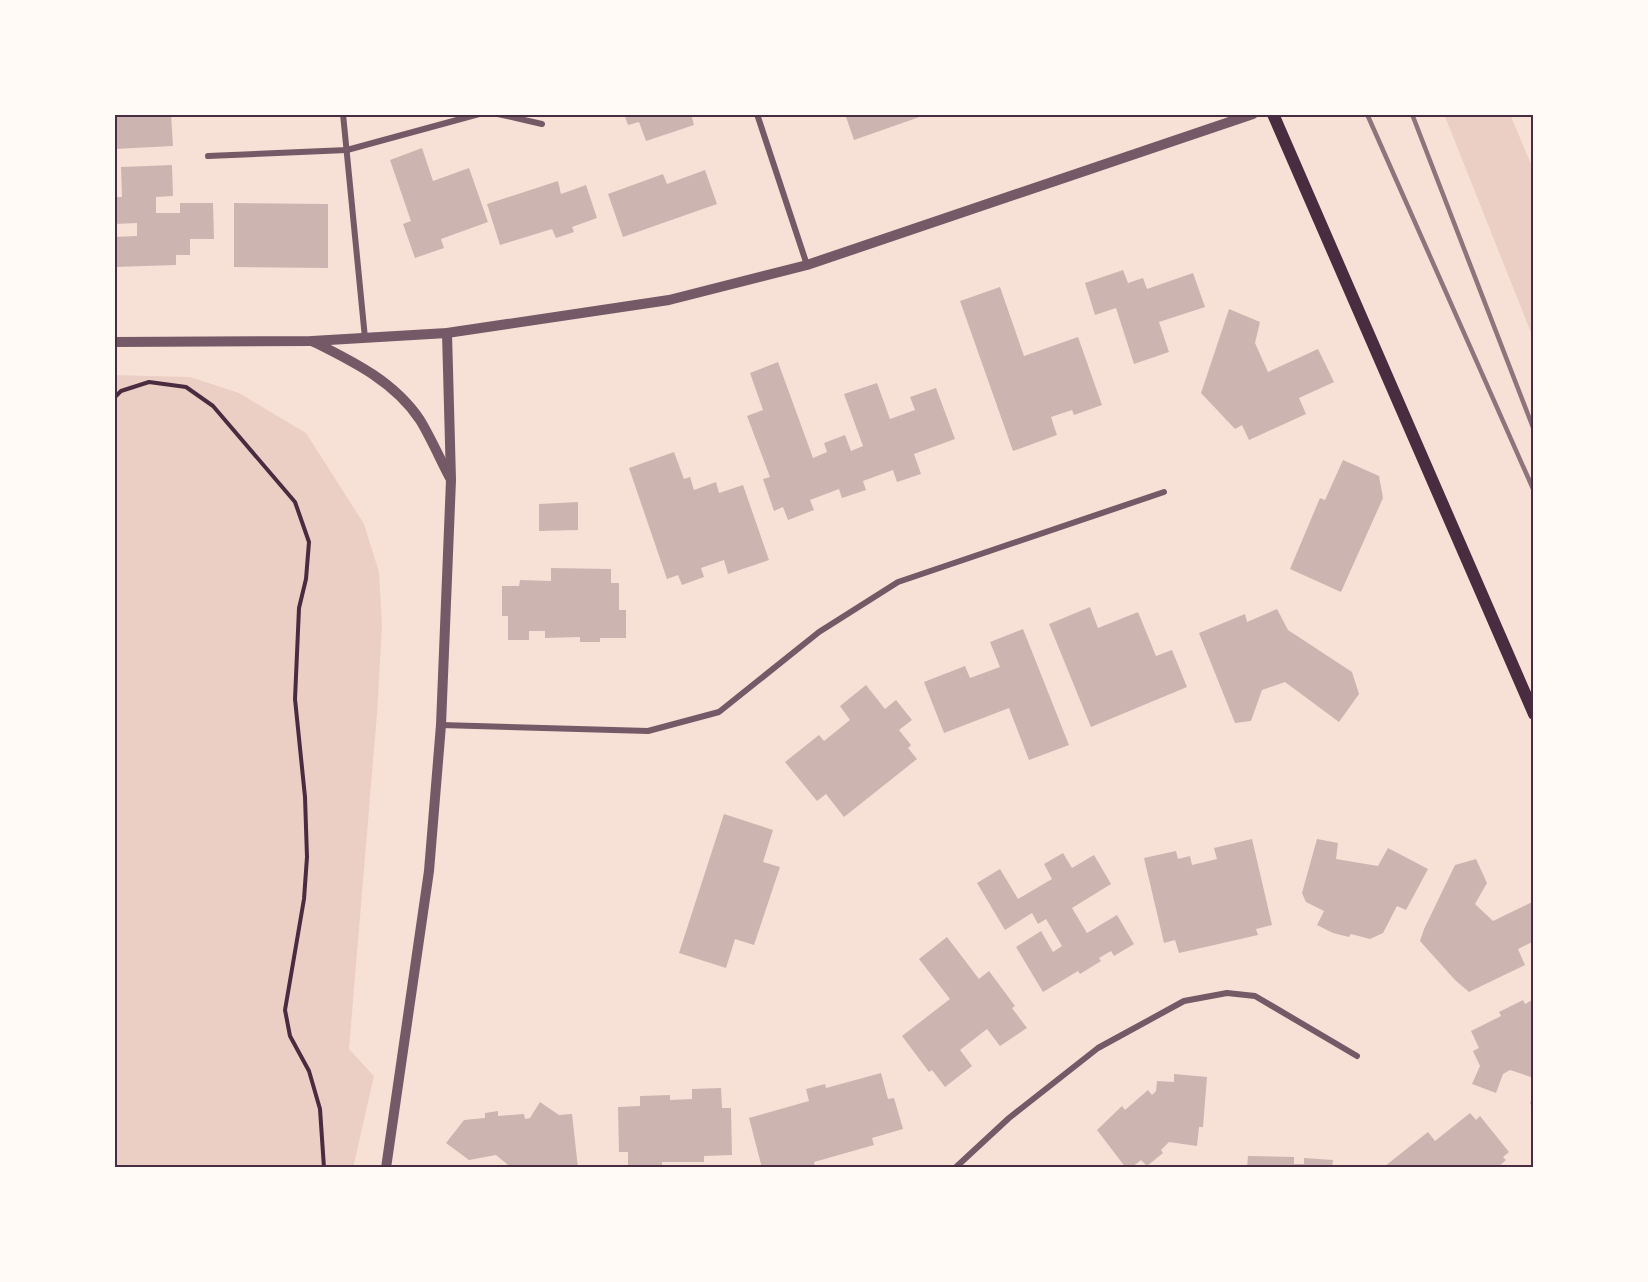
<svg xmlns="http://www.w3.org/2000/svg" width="1648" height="1282" font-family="Literata,serif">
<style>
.green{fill:#ebcfc5}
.building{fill:#ccb4b1}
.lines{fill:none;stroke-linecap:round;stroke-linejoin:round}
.path{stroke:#4a2c40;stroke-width:4}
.minor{stroke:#755966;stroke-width:6}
.tertiary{stroke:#755966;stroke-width:10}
.secondary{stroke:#4a2c40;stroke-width:12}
.rail{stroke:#8f747c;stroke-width:4.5}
.neatline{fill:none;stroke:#4a2c40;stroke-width:2}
</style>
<rect width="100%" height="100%" fill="#f7e1d7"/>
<g class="green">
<path d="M 1444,114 L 1510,114 L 1534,171 L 1534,340 Z"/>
<path d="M 114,375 L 190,377 L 239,393 L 306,433 L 364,524 L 379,572 L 382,626 L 377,714 L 349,1049 L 374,1076 L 353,1168 L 114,1168 Z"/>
</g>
<g class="building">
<path d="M 114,114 L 171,114 L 173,146 L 114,149 Z"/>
<path d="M 624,114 L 691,114 L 694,125 L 646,141 L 639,122 L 628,125 Z"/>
<path d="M 845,114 L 928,114 L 854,140 Z"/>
<path d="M 422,148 L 433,181 L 469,168 L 488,222 L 441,239 L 444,248 L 415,258 L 403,224 L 411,221 L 390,160 Z"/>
<path d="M 172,165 L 173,196 L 156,197 L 156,213 L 180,213 L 180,203 L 213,203 L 214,239 L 190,239 L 190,255 L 176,255 L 176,265 L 114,267 L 114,237 L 137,236 L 137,223 L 114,224 L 114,197 L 122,197 L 121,167 Z"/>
<path d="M 705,170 L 717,204 L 623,237 L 608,194 L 663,174 L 667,184 Z"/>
<path d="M 558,181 L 561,194 L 586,185 L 597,218 L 572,227 L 574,232 L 556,238 L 552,229 L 500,245 L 487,204 Z"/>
<path d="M 234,203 L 328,204 L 328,268 L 234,267 Z"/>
<path d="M 1123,270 L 1128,283 L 1143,278 L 1147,289 L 1193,273 L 1205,307 L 1159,322 L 1169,352 L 1134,364 L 1116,308 L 1095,315 L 1085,283 Z"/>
<path d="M 1000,287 L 1024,356 L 1078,337 L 1102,405 L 1074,415 L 1072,410 L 1051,417 L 1057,435 L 1013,451 L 960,301 Z"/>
<path d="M 1229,309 L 1260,322 L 1255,343 L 1268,372 L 1318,349 L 1334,382 L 1299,398 L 1306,414 L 1249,440 L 1242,425 L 1235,429 L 1201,393 Z"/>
<path d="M 778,362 L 813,458 L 827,452 L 824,443 L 845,435 L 851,451 L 863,446 L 844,394 L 877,383 L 890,419 L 915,410 L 910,397 L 936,388 L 955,439 L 914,454 L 921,474 L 897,482 L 893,470 L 863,481 L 866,490 L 842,498 L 839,489 L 810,500 L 814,510 L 788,520 L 783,507 L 774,511 L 763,479 L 770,477 L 747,416 L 763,410 L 750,373 Z"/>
<path d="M 674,452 L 684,479 L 690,477 L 694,490 L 716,482 L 719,493 L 743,485 L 769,560 L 728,574 L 724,560 L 701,568 L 704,577 L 682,585 L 678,575 L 667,579 L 629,468 Z"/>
<path d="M 1343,460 L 1379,476 L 1383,498 L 1341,592 L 1290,569 L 1320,498 L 1325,500 Z"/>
<path d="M 578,502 L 578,530 L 539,531 L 539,504 Z"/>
<path d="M 551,568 L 611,569 L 611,583 L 619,583 L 619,610 L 626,610 L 626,638 L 600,638 L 600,642 L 580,642 L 580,637 L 545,638 L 545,631 L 529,631 L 529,640 L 508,640 L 508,616 L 502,616 L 502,586 L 519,586 L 520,580 L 551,581 Z"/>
<path d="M 1090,607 L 1098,628 L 1138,612 L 1156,656 L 1172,650 L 1187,687 L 1091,727 L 1049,624 Z"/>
<path d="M 1277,609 L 1288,630 L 1352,672 L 1359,694 L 1339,722 L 1285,682 L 1262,690 L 1251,721 L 1235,723 L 1199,633 L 1245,614 L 1247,622 Z"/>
<path d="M 1023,629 L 1069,745 L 1029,760 L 1009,708 L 944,733 L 924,682 L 965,666 L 970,678 L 1000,667 L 990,642 Z"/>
<path d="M 866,685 L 885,709 L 896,700 L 912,720 L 899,730 L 911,745 L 908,748 L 917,759 L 844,817 L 826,794 L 817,801 L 785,762 L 819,735 L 824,741 L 850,720 L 840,706 Z"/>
<path d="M 724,814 L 773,830 L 763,862 L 780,867 L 754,945 L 735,939 L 726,968 L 679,953 Z"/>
<path d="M 1252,839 L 1272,925 L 1256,929 L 1258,935 L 1179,953 L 1175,940 L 1164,943 L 1144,858 L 1176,851 L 1178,859 L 1190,856 L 1192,865 L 1217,859 L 1214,848 Z"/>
<path d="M 1317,839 L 1338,843 L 1336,859 L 1378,866 L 1388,848 L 1428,869 L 1406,910 L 1397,906 L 1383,933 L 1370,939 L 1351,934 L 1349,937 L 1333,933 L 1317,925 L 1324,911 L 1306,902 L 1302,893 Z"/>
<path d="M 1063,853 L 1072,868 L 1094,855 L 1111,884 L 1072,908 L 1087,933 L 1117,915 L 1134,944 L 1114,956 L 1111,951 L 1099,958 L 1101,961 L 1080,974 L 1078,971 L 1043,992 L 1016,947 L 1041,931 L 1053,952 L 1062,946 L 1046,919 L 1038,924 L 1032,913 L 1005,930 L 977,883 L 1000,869 L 1018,899 L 1052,879 L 1044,864 Z"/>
<path d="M 1476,859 L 1487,883 L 1475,904 L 1493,921 L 1534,901 L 1534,941 L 1518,949 L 1525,965 L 1469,992 L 1455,980 L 1420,941 L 1424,929 L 1455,865 Z"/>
<path d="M 947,937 L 979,979 L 989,971 L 1015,1006 L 1012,1008 L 1027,1028 L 1000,1046 L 987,1029 L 960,1050 L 972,1066 L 945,1087 L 932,1070 L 929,1072 L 902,1036 L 950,999 L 919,959 Z"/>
<path d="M 1534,999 L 1534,1078 L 1510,1070 L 1503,1074 L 1496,1093 L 1472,1084 L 1480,1066 L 1473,1051 L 1479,1048 L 1471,1031 L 1501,1016 L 1499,1012 L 1523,1000 L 1525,1004 Z"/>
<path d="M 881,1073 L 888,1099 L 894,1098 L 903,1129 L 872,1138 L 874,1145 L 814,1162 L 815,1167 L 811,1168 L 762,1168 L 749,1118 L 809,1101 L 806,1089 L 825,1084 L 826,1088 Z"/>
<path d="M 1174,1074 L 1207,1077 L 1203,1127 L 1199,1127 L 1197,1146 L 1169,1142 L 1161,1150 L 1163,1153 L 1147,1166 L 1141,1160 L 1131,1168 L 1126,1168 L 1097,1130 L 1122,1106 L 1125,1110 L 1148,1090 L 1152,1095 L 1156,1091 L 1157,1081 L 1174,1082 Z"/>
<path d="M 721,1088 L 722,1108 L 731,1108 L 732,1155 L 704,1156 L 704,1162 L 662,1162 L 662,1168 L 628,1168 L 628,1152 L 619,1152 L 618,1107 L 640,1106 L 640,1096 L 670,1095 L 670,1100 L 692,1099 L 692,1089 Z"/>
<path d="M 1534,1095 L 1534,1111 L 1530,1103 Z"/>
<path d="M 540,1102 L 559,1115 L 572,1114 L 578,1168 L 512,1168 L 496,1155 L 469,1160 L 446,1143 L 464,1120 L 485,1118 L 485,1113 L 498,1111 L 498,1116 L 524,1114 L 525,1119 L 530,1118 Z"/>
<path d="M 1470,1113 L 1476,1120 L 1480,1116 L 1509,1152 L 1503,1157 L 1506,1160 L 1497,1168 L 1386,1168 L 1385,1166 L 1428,1132 L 1435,1141 Z"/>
<path d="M 1248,1156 L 1294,1157 L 1294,1164 L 1304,1164 L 1304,1158 L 1333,1160 L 1332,1168 L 1247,1168 Z"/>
</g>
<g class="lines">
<path class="path" d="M 114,398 L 121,391 L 149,382 L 186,387 L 213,406 L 295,502 L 309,542 L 306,579 L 299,608 L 295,699 L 305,797 L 307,857 L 304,899 L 285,1010 L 290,1036 L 309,1071 L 320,1109 L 324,1168"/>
<g class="minor">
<path d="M 343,114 L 365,338"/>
<path d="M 498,114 L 542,124"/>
<path d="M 757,114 L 807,265"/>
<path d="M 208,156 L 347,150 L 479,114"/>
<path d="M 441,725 L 648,731 L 719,712 L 819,632 L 898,582 L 1164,492"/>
<path d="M 955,1168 L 1009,1118 L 1098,1048 L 1184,1001 L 1227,993 L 1255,996 L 1357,1056"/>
</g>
<g class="tertiary">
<path d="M 312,341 C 352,361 394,381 420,420 C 431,438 440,459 450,478"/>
<path d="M 114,342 L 312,341 L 447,333 L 669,300 L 807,265 L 1253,114"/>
<path d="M 386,1168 L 429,871 L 441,725 L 451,480 L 447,333"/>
</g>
<path class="secondary" d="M 1273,114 L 1534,714"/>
<g class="rail">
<path d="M 1367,114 L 1534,491"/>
<path d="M 1412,114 L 1534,430"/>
</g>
</g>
<rect width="1648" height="1282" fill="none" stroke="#fffaf5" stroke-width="231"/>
<rect x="116" y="116" width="1416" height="1050" class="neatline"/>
</svg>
